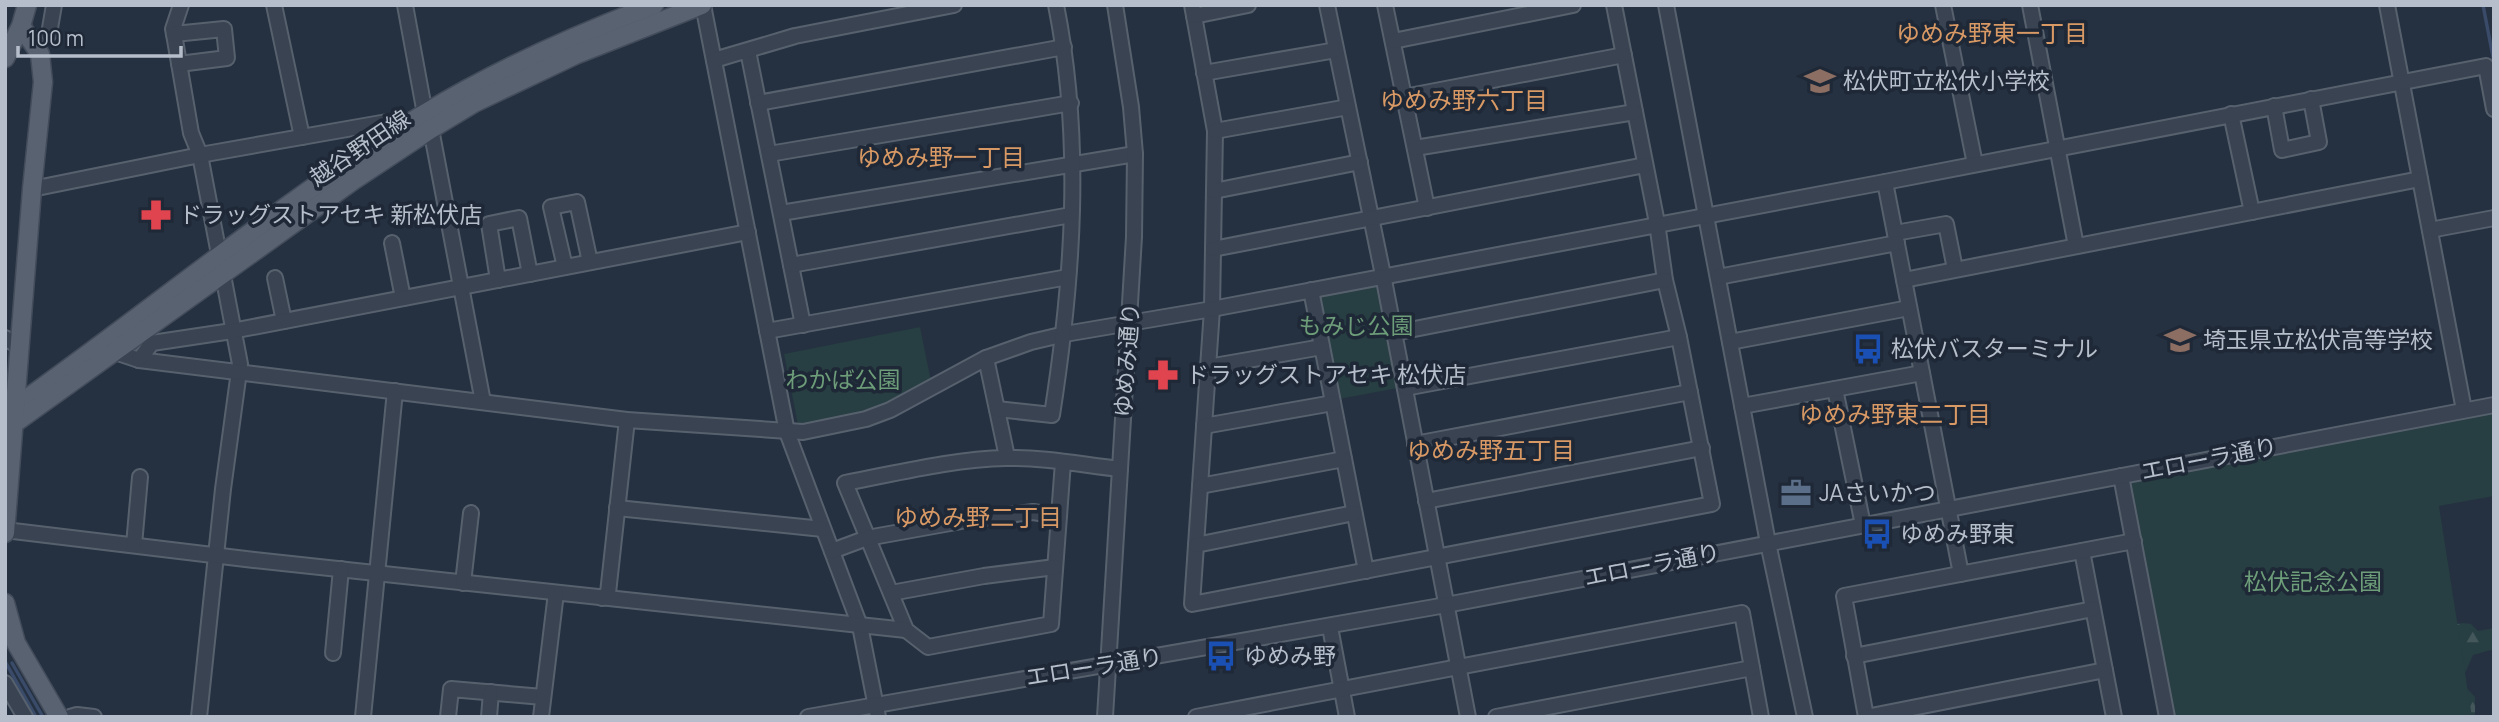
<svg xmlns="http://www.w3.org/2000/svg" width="2499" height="722" font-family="Manrope,'Noto Sans JP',sans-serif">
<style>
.forest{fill:url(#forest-firs)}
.green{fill:#273e42}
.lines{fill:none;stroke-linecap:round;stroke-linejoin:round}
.stream{stroke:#394b69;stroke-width:3.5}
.minor-casing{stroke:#57616e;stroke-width:18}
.major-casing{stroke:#434c5a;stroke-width:21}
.minor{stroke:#394351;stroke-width:14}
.major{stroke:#586271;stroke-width:18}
.labels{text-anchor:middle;stroke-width:7;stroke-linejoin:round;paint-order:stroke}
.poi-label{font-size:23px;fill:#b6becb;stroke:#1e2836;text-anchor:start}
.street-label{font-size:23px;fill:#b6becb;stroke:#1e2836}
.park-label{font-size:23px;fill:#6d9d79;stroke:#1e2836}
.neighbourhood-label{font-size:24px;fill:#d89965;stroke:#1e2836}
</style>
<defs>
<pattern id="forest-firs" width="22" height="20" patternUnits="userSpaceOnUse" patternTransform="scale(1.75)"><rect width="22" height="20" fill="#273e42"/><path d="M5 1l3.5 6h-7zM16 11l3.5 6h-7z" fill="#44585c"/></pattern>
</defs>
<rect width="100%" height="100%" fill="#253141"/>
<path class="forest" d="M 2463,623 L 2471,624 L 2478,631 L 2494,628 L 2494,649 L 2473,655 L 2461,682 L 2475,697 L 2475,717 L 2402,717 L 2446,626 Z"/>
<g class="green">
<path d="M 1374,283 L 1380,286 L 1398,388 L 1339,399 L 1319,298 L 1323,294 Z"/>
<path d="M 920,327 L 931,381 L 883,407 L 856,414 L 798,425 L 784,354 Z"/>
<path d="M 2494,411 L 2494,496 L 2439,506 L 2472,717 L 2174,717 L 2130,482 Z"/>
</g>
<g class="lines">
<g class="stream">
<path d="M 2483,5 L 2494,62"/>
<path d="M 6,663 L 36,717"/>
<path d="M 12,663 L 43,717"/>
</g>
<g class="minor-casing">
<g id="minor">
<path d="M 181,5 L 173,29 L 175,40 L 191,133 L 200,155 L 240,364 L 223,489 L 199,717"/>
<path d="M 274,5 L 302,137"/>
<path d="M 405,5 L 425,114"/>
<path d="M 703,5 L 787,432 L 860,626 L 878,717"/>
<path d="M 1192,5 L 1215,131 L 1212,309 L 1192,604 L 1712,504 L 1679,337 L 1665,280 L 1657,223 L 1614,5"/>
<path d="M 1327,5 L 1383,275 L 1468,717"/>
<path d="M 1385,5 L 1427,208"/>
<path d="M 1666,5 L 1768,543 L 1805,717"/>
<path d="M 1943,5 L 1975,164"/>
<path d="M 2030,5 L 2076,246"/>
<path d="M 2387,5 L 2464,410"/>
<path d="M 1194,16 L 1248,5"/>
<path d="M 49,34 L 54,5"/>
<path d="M 174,34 L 224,29 L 227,58 L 179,64"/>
<path d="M 1393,41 L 1573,5"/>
<path d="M 748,51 L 803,325"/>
<path d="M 714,60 L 795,36 L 954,5"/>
<path d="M 1204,73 L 1336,50"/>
<path d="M 1404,97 L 1624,55"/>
<path d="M 758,103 L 1064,47"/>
<path d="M 2274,106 L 2282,150 L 2319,142 L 2311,99"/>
<path d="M 2231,114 L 2252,212"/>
<path d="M 431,129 L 483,402"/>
<path d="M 1215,131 L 1348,107"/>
<path d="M 1415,148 L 1635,112"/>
<path d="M 769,154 L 1071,103"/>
<path d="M 1885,182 L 1961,574"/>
<path d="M 32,189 L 200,155 L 387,122 L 401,130"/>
<path d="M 1214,191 L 1360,162"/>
<path d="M 781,213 L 1135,154"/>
<path d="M 2430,230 L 2494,218"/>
<path d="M 1895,233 L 1946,224 L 1955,269"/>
<path d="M 392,243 L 403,298"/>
<path d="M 1213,249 L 1645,165"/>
<path d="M 791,265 L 1071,215"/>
<path d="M 565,267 L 551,207 L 577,202 L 590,262"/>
<path d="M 1718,277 L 1897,243"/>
<path d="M 275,278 L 284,321"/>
<path d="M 498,280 L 489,224 L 519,218 L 530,274"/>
<path d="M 1904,280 L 2420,179"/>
<path d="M 1311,290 L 1366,571"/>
<path d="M 767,331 L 1068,277"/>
<path d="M 1394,333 L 1665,280"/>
<path d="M 5,338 L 20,347"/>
<path d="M 1730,342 L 1909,308"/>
<path d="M 115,352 L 139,360 L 627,420 L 803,432 L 866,419 L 890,410 L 986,358 L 1031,342 L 1065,334 L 1212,309 L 1885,182 L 2486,66 L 2494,109"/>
<path d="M 986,358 L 1007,457"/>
<path d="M 139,360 L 152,343 L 232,331 L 748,232"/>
<path d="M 1208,367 L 1322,347"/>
<path d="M 1405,388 L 1679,337"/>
<path d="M 1835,389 L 1863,525"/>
<path d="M 1742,406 L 1922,373"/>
<path d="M 997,409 L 1052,415 C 1073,280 1083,140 1056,5"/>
<path d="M 1204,426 L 1333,403"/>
<path d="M 1415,444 L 1690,392"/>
<path d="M 1063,462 L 1051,624 L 928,647 L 906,630 L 845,483 C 898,473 953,459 1006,458 C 1044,457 1083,465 1120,469"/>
<path d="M 2121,476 L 2167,717"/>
<path d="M 1200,486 L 1344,459"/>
<path d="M 1426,501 L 1702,448"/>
<path d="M 617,508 L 823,529"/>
<path d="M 5,530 L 254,560 L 906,630"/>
<path d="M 134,545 L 140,477"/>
<path d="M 1196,545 L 1354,513"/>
<path d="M 832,551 L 867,538 L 967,520 L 1033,512 L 1059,516"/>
<path d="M 2082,551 L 2114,717"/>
<path d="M 463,583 L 471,513"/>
<path d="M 891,593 L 984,576 L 1055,567"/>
<path d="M 602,598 L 608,593 L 627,420"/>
<path d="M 1330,627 L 1347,717"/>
<path d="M 333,653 L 341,569"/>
<path d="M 1854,656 L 2093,609"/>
<path d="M 5,683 L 25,717"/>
<path d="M 70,717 L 77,715 L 94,717"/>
<path d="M 363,717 L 395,391"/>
<path d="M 448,717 L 451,689 L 543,697"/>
<path d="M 489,717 L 491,692"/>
<path d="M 541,717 L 556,593"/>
<path d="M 808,717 L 1446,605 L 2494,405"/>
<path d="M 1105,717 L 1134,237 L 1135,154 L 1131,107 L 1115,5"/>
<path d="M 1196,717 L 1742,613 L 1761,717"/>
<path d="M 1496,717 L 1752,668"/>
<path d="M 1866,717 L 1844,596 L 2134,541"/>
<path d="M 1866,717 L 2105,670"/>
</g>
</g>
<g class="major-casing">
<g id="major">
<path d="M 5,58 L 21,26 L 27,5"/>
<path d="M 5,414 C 146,315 278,204 424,114 C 496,70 575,35 654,5"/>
<path d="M 5,430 L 354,180 L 431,129 L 474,103 L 575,55 L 702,5"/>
<path d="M 5,533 L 32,189 L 43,82 L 40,54 L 21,26"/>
<path d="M 5,603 L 16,643 L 59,717"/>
</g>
</g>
<use href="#minor" class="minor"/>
<use href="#major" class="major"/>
</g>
<defs>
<g id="school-bare" transform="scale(2.415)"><path d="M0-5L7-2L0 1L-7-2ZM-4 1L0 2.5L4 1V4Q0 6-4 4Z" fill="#8d6e63" stroke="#1e2836" stroke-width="2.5" paint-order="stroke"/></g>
<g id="pharmacy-bare" transform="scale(2.415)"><path d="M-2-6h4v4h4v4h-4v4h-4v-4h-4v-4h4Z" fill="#e0444e" stroke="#1e2836" stroke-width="2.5" paint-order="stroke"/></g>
<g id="bus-bare" transform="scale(2.415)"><path d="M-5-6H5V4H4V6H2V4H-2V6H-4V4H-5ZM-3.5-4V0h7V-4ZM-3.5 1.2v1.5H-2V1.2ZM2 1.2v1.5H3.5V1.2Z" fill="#1a4fb4" stroke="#1e2836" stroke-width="2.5" paint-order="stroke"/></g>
<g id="office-bare" transform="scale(2.415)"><path d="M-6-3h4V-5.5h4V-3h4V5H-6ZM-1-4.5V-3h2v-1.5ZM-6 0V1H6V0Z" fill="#5c6f8a" stroke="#1e2836" stroke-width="2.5" paint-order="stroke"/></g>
</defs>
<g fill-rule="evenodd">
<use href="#school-bare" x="1820" y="81"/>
<use href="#pharmacy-bare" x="156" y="215"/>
<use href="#school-bare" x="2180" y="340"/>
<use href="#bus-bare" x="1868" y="349"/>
<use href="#pharmacy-bare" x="1163" y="375"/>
<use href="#office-bare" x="1796" y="493"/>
<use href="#bus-bare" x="1877" y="534"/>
<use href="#bus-bare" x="1221" y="656"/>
</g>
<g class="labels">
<g class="poi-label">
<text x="1843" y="89">松伏町立松伏小学校</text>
<text x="179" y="223">ドラッグストアセキ 新松伏店</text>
<text x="2203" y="348">埼玉県立松伏高等学校</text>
<text x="1891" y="357">松伏バスターミナル</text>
<text x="1186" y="383">ドラッグストアセキ 松伏店</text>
<text x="1819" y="501">JAさいかつ</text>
<text x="1900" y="542">ゆめみ野東</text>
<text x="1244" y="664">ゆめみ野</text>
</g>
<g class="street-label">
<text transform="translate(360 148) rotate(-34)" y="8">越谷野田線</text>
<text transform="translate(1127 360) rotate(-86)" y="8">ゆめみ通り</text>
<text transform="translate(2209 459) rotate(-11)" y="8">エローラ通り</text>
<text transform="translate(1652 565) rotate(-11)" y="8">エローラ通り</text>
<text transform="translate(1094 667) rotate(-9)" y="8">エローラ通り</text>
</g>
<g class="park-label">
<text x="1356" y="334">もみじ公園</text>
<text x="843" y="388">わかば公園</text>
<text x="2313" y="590">松伏記念公園</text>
</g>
<g class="neighbourhood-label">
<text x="1992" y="42">ゆめみ野東一丁目</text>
<text x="1464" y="109">ゆめみ野六丁目</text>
<text x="941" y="166">ゆめみ野一丁目</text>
<text x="1895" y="423">ゆめみ野東二丁目</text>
<text x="1491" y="459">ゆめみ野五丁目</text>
<text x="978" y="526">ゆめみ野二丁目</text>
</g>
</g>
<rect width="2499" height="722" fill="none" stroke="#b6becb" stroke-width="14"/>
<path d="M18 46v10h163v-10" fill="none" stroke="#b6becb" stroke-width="3.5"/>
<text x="28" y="46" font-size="21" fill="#b6becb" stroke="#1e2836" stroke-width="5" paint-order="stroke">100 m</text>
</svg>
